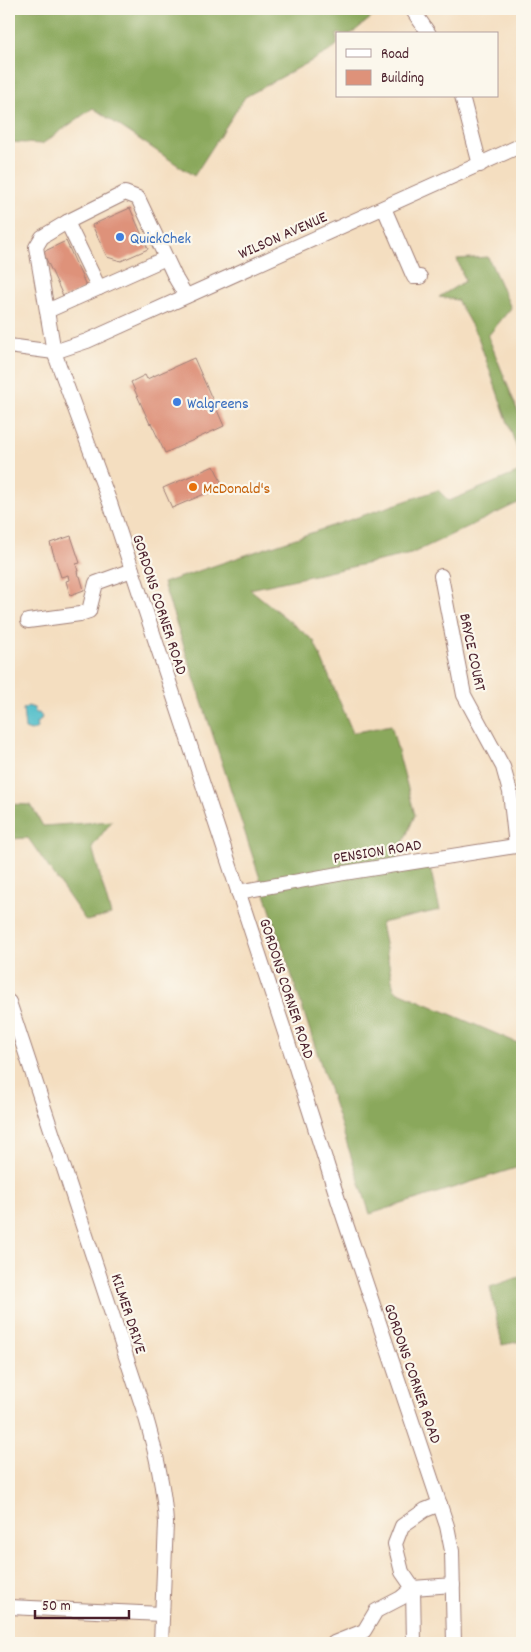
<svg xmlns="http://www.w3.org/2000/svg" width="531" height="1652" font-family="Dekko,sans-serif">
<style>
.forest{fill:#8aa85b;stroke:#6a6443}
.water{fill:#50bdc9;stroke:#4d6e7a}
.building{fill:#de927a}
.lines{fill:none;stroke-linecap:round;stroke-linejoin:round}
.minor-casing{stroke:#9f7e76;stroke-width:16}
.minor{stroke:#fff;stroke-width:14}
.shop-dot{fill:#3f7fe0;stroke:#fbf7ec;stroke-width:2}
.food-dot{fill:#e8710a;stroke:#fbf7ec;stroke-width:2}
.labels{text-anchor:middle;stroke-width:4.5;stroke-linejoin:round;paint-order:stroke}
.street-label{font-size:16px;fill:#4a1f2b;stroke:#fbf7ec}
.shop-label{font-size:16px;fill:#366cbe;stroke:#fbf7ec;text-anchor:start}
.food-label{font-size:16px;fill:#c56008;stroke:#fbf7ec;text-anchor:start}
</style>
<rect width="100%" height="100%" fill="#fbf7ec"/>
<filter id="ink" filterUnits="userSpaceOnUse"><feTurbulence type="fractalNoise" baseFrequency=".02" numOctaves="2"/><feDisplacementMap in="SourceGraphic" scale="10" xChannelSelector="R" yChannelSelector="G"/><feConvolveMatrix kernelMatrix="1 2 1 2 8 2 1 2 1" color-interpolation-filters="sRGB"/></filter>
<filter id="wash" filterUnits="userSpaceOnUse"><feTurbulence type="fractalNoise" baseFrequency=".0096" numOctaves="4" result="noise"/><feDisplacementMap in="SourceGraphic" scale="20" xChannelSelector="R" yChannelSelector="G"/><feGaussianBlur stdDeviation="1.12" result="paint"/><feColorMatrix in="noise" values="0 0 0 0 0 0 0 0 0 0 0 0 0 0 0 0 0 1.4 0 .05"/><feComposite in="paint" operator="in"/></filter>
<g filter="url(#wash)">
<rect width="100%" height="100%" fill="#f4dec0"/>
<g class="forest">
<path d="M 9,9 L 382,9 L 351,34 L 337,34 L 337,45 L 328,52 L 245,97 L 194,176 L 93,108 L 42,144 L 9,142 Z"/>
<path d="M 488,257 L 511,308 L 488,336 L 519,414 L 522,430 L 522,463 L 478,337 L 457,300 L 439,297 L 465,281 L 457,259 Z"/>
<path d="M 522,471 L 522,501 L 411,554 L 250,589 L 314,641 L 353,733 L 391,725 L 415,815 L 393,867 L 448,861 L 430,867 L 440,910 L 381,923 L 394,990 L 520,1044 L 522,1052 L 522,1166 L 370,1214 L 163,583 L 438,490 L 449,501 Z"/>
<path d="M 9,804 L 31,805 L 43,826 L 112,821 L 92,847 L 111,915 L 86,921 L 28,838 L 9,839 Z"/>
<path d="M 522,1276 L 522,1341 L 502,1345 L 490,1287 Z"/>
</g>
<path class="water" d="M 28,706 L 34,708 L 35,713 L 39,713 L 42,717 L 40,721 L 36,723 L 37,728 L 31,731 L 25,729 L 23,709 Z"/>
<g id="blocks">
<g class="building">
<path d="M 130,208 L 148,249 L 121,261 L 107,257 L 92,225 Z"/>
<path d="M 66,241 L 87,288 L 64,298 L 43,252 Z"/>
<path d="M 194,358 L 224,426 L 165,453 L 151,423 L 150,424 L 131,382 L 145,375 L 147,379 Z"/>
<path d="M 214,466 L 223,486 L 172,508 L 163,488 Z"/>
<path d="M 71,536 L 80,563 L 76,564 L 78,571 L 77,571 L 78,576 L 80,576 L 84,590 L 70,595 L 66,581 L 69,580 L 68,575 L 61,577 L 50,543 Z"/>
</g>
</g>
</g>
<g filter="url(#ink)">
<use href="#blocks" fill-opacity="0" stroke="#9f7e76" stroke-width="1"/>
<g class="lines">
<g class="minor-casing">
<g id="minor">
<path d="M 412,9 L 429,34"/>
<path d="M 462,96 L 480,165"/>
<path d="M 384,208 L 412,273 L 414,277 L 420,277"/>
<path d="M 67,222 L 99,288"/>
<path d="M 186,296 L 176,279 L 138,198 L 125,193 L 67,222 L 42,237 L 36,247 L 54,352 L 110,503 L 143,603 L 285,1033 L 341,1209 L 447,1526 L 452,1551 L 454,1643"/>
<path d="M 47,311 L 166,258"/>
<path d="M 9,346 L 54,352 L 87,341 L 522,145"/>
<path d="M 441,576 L 464,695 L 503,767 L 510,792 L 516,846"/>
<path d="M 28,621 L 80,614 L 89,611 L 96,583 L 132,570"/>
<path d="M 238,892 L 344,873 L 522,845"/>
<path d="M 9,1002 L 144,1411 C 155,1448 164,1484 166,1523 L 161,1643"/>
<path d="M 9,1607 L 162,1614"/>
<path d="M 334,1643 L 364,1631 L 376,1611 L 401,1598 L 413,1588 L 453,1585"/>
<path d="M 414,1643 L 413,1588 L 402,1572 L 395,1544 L 402,1526 L 425,1510 L 440,1504"/>
</g>
</g>
<use href="#minor" class="minor"/>
</g>
</g>
<g class="shop-dot">
<circle cx="120" cy="237" r="5"/>
<circle cx="177" cy="402" r="5"/>
</g>
<circle class="food-dot" cx="193" cy="487" r="5"/>
<g class="labels">
<g class="street-label">
<text transform="translate(282 234) rotate(-24)" y="6">WILSON AVENUE</text>
<text transform="translate(161 604) rotate(72)" y="6">GORDONS CORNER ROAD</text>
<text transform="translate(474 652) rotate(78)" y="6">BRYCE COURT</text>
<text transform="translate(377 850) rotate(-9)" y="6">PENSION ROAD</text>
<text transform="translate(288 988) rotate(72)" y="6">GORDONS CORNER ROAD</text>
<text transform="translate(130 1313) rotate(72)" y="6">KILMER DRIVE</text>
<text transform="translate(414 1373) rotate(71)" y="6">GORDONS CORNER ROAD</text>
</g>
<g class="shop-label">
<text x="130" y="243">QuickChek</text>
<text x="187" y="408">Walgreens</text>
</g>
<g class="food-label">
<text x="203" y="493">McDonald's</text>
</g>
</g>
<rect width="531" height="1652" fill="none" stroke="#fbf7ec" stroke-width="30"/>
<rect x="336" y="32" width="162" height="65" fill="#fbf7ec" stroke="#b4a19f"/>
<rect x="346" y="49" width="25" height="8" fill="#ffffff" stroke="#b4a19f"/>
<text x="381" y="58" font-size="15" fill="#4a1f2b">Road</text>
<rect x="346" y="70" width="25" height="15" fill="#de927a" stroke="#b4a19f"/>
<text x="381" y="82" font-size="15" fill="#4a1f2b">Building</text>
<path d="M35 1610v8h94v-8" fill="none" stroke="#4a1f2b" stroke-width="2.5"/>
<text x="42" y="1610" font-size="15" fill="#4a1f2b" stroke="#fbf7ec" stroke-width="4" paint-order="stroke">50 m</text>
</svg>
